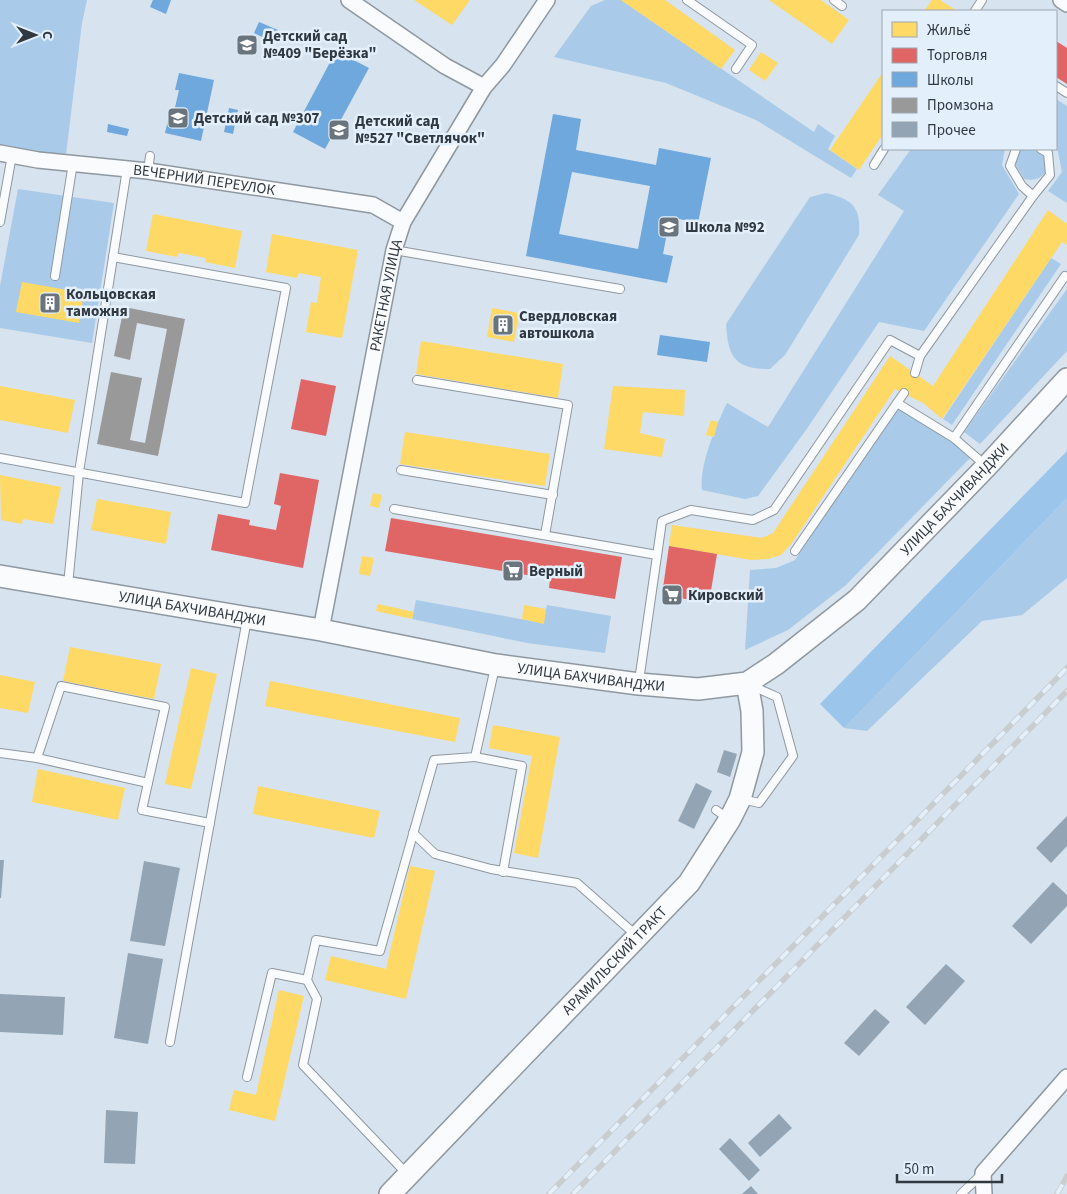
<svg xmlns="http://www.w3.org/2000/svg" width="1067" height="1194" font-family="'Source Sans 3',sans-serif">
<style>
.green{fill:#a9cbe9}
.forest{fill:#9bc5ea}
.homes{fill:#ffd966}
.shops{fill:#e06666}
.schools{fill:#6fa8dc;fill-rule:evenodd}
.industry{fill:#999}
.building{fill:#93a5b5}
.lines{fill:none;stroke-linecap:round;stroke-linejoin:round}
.service-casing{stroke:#8f98a0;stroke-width:10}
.minor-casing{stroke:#8f98a0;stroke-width:18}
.secondary-casing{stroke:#8f98a0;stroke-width:24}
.service{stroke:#f9fbfc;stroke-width:8}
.minor{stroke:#f9fbfc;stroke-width:15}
.secondary{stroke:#f9fbfc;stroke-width:21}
.rail-casing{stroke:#c9cdcf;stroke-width:5.5}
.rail{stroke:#e3effb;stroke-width:4;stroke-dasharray:11;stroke-linecap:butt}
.labels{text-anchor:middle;stroke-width:5;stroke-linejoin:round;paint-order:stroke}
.poi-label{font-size:15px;font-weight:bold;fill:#303840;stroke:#e3effb;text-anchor:start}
.street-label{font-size:15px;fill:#303840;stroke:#e3effb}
</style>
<rect width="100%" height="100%" fill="#d7e3ee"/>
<g class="green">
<path d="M 0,0 L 87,0 L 82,23 L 65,163 L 0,151 Z"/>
<path d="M 605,0 L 621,0 L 814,132 L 818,124 L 835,136 L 828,149 L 857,169 L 851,178 L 756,120 L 666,83 L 554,57 L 591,6 Z"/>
<path d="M 1056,99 L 1067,106 L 1067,203 L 1048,191 L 1062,172 L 1056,142 Z"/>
<path d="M 911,149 L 1005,149 L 1002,165 L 1019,194 L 924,331 L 879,322 L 806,430 L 758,496 L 745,499 L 702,490 C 699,465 716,426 727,403 L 768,427 L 904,211 L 878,195 Z"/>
<path d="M 1018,149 L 1043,149 L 1048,169 C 1040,179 1037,181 1024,179 L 1014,162 Z"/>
<path d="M 18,189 L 114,203 L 92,343 L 0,328 L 0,286 Z"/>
<path d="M 826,193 C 853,199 861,208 859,235 L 785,355 L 770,369 C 735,369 728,358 726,324 L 810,197 Z"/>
<path d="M 1051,258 L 1061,264 L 952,425 L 943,419 Z"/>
<path d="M 1067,289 L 1067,351 L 980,444 L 964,432 Z"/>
<path d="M 897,403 L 973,455 L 846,585 L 788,630 L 745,650 L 750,570 L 776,568 L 795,560 Z"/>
<path d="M 1067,498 L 1067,578 L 1022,615 L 982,621 L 867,731 L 844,728 Z"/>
<path d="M 416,600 L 543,623 L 547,605 L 611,616 L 605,653 L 527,643 L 412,619 Z"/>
</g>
<path class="forest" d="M 1067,451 L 1067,498 L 844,728 L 820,704 Z"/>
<g class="homes">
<path d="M 414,0 L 470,0 L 452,25 Z"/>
<path d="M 621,0 L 665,0 L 735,50 L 721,69 Z"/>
<path d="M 769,0 L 821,0 L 849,20 L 832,44 Z"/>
<path d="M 932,0 L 940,0 L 957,11 L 924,11 Z"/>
<path d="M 761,52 L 778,63 L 765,81 L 749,70 Z"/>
<path d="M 883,72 L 883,134 L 859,170 L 830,150 Z"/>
<path d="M 1048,210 L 1067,224 L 1067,245 L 1062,242 L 942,419 L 923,403 L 895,389 L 792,543 L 781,555 L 768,559 L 751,560 L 669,546 L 672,525 L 762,538 L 773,533 L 890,356 L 933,386 Z"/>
<path d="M 153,214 L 242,231 L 235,268 L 205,262 L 206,258 L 179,253 L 177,257 L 146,251 Z"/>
<path d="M 272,234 L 358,250 L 342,338 L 306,332 L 311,302 L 317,303 L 321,277 L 299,273 L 297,278 L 266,272 Z"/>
<path d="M 22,282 L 84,293 L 79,323 L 16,312 Z"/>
<path d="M 492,308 L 519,313 L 514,342 L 487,337 Z"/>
<path d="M 421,341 L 563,364 L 558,398 L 416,374 Z"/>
<path d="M 0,386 L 75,400 L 68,433 L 0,420 Z"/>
<path d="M 613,386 L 685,390 L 684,416 L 643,412 L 640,433 L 665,439 L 662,457 L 604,449 Z"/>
<path d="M 711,420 L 718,422 L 714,437 L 706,435 Z"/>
<path d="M 405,432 L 550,454 L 545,486 L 400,464 Z"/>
<path d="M 0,475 L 61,487 L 53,524 L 23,519 L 22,524 L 1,520 Z"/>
<path d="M 373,493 L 382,495 L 379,508 L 370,506 Z"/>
<path d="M 97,499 L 171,512 L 166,544 L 91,530 Z"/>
<path d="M 362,556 L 374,558 L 370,576 L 359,574 Z"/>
<path d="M 378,604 L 414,612 L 412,619 L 376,611 Z"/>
<path d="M 524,605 L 546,609 L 544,624 L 522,619 Z"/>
<path d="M 70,647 L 161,664 L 154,699 L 63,681 Z"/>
<path d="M 191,668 L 217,674 L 191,789 L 165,784 Z"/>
<path d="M 0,675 L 35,682 L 28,713 L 0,708 Z"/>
<path d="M 270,681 L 460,718 L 455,742 L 265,706 Z"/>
<path d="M 493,725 L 560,737 L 538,858 L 514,853 L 532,756 L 489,748 Z"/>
<path d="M 38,769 L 125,788 L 118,820 L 32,802 Z"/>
<path d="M 258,786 L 380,811 L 374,838 L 253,814 Z"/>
<path d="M 410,866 L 435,871 L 406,999 L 325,980 L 331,956 L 386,969 Z"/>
<path d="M 279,990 L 304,996 L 275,1121 L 229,1110 L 234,1090 L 256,1095 Z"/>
</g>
<g class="shops">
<path d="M 1056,41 L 1067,48 L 1067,84 L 1056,77 Z"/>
<path d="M 301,379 L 336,386 L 326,436 L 291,429 Z"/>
<path d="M 280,473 L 319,480 L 303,568 L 211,550 L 218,514 L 250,520 L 249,525 L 276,530 L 281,506 L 274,504 Z"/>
<path d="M 391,518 L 622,557 L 615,599 L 549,588 L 550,579 L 385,551 Z"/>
<path d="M 669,546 L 717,554 L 709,603 L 662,595 Z"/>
</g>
<g class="schools">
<path d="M 153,0 L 171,0 L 166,14 L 150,7 Z"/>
<path d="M 259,22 L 278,30 L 272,42 L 254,33 Z"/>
<path d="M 336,51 L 369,68 L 325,149 L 293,132 Z"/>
<path d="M 179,73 L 214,80 L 201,141 L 165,133 L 169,115 L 173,116 L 179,90 L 175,90 Z"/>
<path d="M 229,108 L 238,110 L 233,134 L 224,132 Z"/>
<path d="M 553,114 L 581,119 L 576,150 L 656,165 L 659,148 L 711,158 L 698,223 L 670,217 L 663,254 L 673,256 L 667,283 L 526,256 ZM 572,172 L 650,186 L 638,249 L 559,234 Z"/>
<path d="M 108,124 L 129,129 L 127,136 L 107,132 Z"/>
<path d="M 660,335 L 710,342 L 707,362 L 657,355 Z"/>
</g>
<path class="industry" d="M 124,307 L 185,319 L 158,456 L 97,444 L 111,372 L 142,378 L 130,440 L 145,443 L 167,329 L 137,323 L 130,360 L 114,356 Z"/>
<g class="building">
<path d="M 724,750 L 737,754 L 730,777 L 717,772 Z"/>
<path d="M 696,783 L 712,791 L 694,829 L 678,821 Z"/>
<path d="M 1067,816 L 1067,846 L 1051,863 L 1036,848 Z"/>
<path d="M 0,860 L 4,860 L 1,898 L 0,898 Z"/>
<path d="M 144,861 L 180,868 L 165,946 L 130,941 Z"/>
<path d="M 1053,882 L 1067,895 L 1067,906 L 1031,944 L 1012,926 Z"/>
<path d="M 128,953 L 163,959 L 148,1044 L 114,1038 Z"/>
<path d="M 946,964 L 965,981 L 925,1025 L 906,1007 Z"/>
<path d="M 0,994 L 65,997 L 63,1035 L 0,1032 Z"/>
<path d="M 875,1009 L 890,1022 L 859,1056 L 844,1043 Z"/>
<path d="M 106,1110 L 138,1112 L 135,1164 L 104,1163 Z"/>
<path d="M 779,1114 L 792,1128 L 760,1157 L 748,1143 Z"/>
<path d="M 730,1138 L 760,1170 L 749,1181 L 719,1149 Z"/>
<path d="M 751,1186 L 758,1194 L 742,1194 Z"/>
</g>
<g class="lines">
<g class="service-casing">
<g id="service">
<path d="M 687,0 L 752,45 L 736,69"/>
<path d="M 834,0 L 842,6"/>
<path d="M 975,11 L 982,0"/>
<path d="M 1056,86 L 1067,93"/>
<path d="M 1016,149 L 1010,166 L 1022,186 L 1033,196"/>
<path d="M 874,165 L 884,149"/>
<path d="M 148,171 L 150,156"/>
<path d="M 0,222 L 12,155"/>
<path d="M 394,250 L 620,289"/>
<path d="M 55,276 L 73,163"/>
<path d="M 915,373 L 920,356 L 1033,196 L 1050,175 L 1048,153 L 1041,149"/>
<path d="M 417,380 L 568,405 L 545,535"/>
<path d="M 904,393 L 897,403 L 954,438 L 985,465"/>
<path d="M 954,438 L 1065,276 L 1067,277"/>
<path d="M 0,458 L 245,503 L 286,288 L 113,257"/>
<path d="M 401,470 L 553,495"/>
<path d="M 394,509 L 657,555"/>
<path d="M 795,551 L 897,403"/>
<path d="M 68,585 L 79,472 L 127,169"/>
<path d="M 639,681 L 662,521 L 691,510 L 753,520 L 774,510 L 890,340 L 920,356"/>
<path d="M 0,753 L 37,758 L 148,783 L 142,810 L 210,823"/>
<path d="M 475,757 L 522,766 L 503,872"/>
<path d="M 37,758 L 61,686 L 165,707 L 148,783"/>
<path d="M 742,799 L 759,803 L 793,756 L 777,697 L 750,685"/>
<path d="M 716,810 L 729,819"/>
<path d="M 413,833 L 435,854 L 491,869 L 577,883 L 637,936"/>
<path d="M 170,1042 L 247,619"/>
<path d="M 247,1077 L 272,973 L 307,980"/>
<path d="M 407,1174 L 303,1065 L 317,999 L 307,980 L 316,940 L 380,951 L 434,760 L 475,757 L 495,667"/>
<path d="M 961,1194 L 982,1174"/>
</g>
</g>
<g class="minor-casing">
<g id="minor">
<path d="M 349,0 L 445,66 L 484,87"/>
<path d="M 1061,0 L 1067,4"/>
<path id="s1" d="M 0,153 L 38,160 L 148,171 L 373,205 L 403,222"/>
<path id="s2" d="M 321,630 L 394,250 L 403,222 L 484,87 L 503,65 L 547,0"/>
<path d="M 984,1194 L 983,1173 L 1067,1077"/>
</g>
</g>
<g class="secondary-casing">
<g id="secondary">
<path id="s3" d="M 0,576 L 321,630 L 496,665 L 639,684 L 698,689 L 747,683 L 776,664 L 857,600 L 987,466 L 1067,379"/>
<path id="s4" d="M 390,1194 L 689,883 L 730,819 L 740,799 L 753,752 L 752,711 L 747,683"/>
</g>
</g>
<use href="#service" class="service"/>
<use href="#minor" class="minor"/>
<use href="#secondary" class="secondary"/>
<g class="rail-casing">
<g id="rail">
<path d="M 549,1194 L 1067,668"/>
<path d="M 573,1194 L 1067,691"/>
<path d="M 1057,1194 L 1067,1176"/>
</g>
</g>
<use href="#rail" class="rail"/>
</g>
<defs>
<g id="school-square" transform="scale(1.125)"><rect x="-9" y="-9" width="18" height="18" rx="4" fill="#6a747d" stroke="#e3effb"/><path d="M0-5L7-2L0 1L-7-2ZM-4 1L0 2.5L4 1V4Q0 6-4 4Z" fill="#fff"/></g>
<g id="building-square" transform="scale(1.125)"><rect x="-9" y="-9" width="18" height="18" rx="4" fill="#6a747d" stroke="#e3effb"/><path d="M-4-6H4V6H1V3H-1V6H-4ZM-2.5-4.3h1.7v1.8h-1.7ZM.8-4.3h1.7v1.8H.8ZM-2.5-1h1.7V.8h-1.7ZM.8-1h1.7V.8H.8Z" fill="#fff"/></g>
<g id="supermarket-square" transform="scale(1.125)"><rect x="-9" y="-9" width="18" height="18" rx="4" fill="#6a747d" stroke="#e3effb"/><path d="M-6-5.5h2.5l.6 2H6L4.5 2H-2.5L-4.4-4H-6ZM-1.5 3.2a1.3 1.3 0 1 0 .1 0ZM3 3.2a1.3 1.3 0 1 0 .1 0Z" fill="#fff"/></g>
</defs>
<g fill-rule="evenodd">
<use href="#school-square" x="247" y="45"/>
<use href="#school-square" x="178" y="118"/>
<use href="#school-square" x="339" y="130"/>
<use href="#school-square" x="669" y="227"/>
<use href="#building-square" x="50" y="303"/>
<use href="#building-square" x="503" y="325"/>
<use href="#supermarket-square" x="513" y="571"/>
<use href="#supermarket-square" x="672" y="595"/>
</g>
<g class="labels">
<g class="poi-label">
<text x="263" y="41">Детский сад<tspan x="263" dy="17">№409 "Берёзка"</tspan></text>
<text x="194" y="123">Детский сад №307</text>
<text x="355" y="126">Детский сад<tspan x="355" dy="17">№527 "Светлячок"</tspan></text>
<text x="685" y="232">Школа №92</text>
<text x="66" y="299">Кольцовская<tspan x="66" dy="17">таможня</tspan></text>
<text x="519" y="321">Свердловская<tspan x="519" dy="17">автошкола</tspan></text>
<text x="529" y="576">Верный</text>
<text x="688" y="600">Кировский</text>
</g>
<g class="street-label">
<text dy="5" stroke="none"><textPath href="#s1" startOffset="206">ВЕЧЕРНИЙ ПЕРЕУЛОК</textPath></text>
<text dy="5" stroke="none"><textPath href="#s2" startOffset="341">РАКЕТНАЯ УЛИЦА</textPath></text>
<text dy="5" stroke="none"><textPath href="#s3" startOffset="1035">УЛИЦА БАХЧИВАНДЖИ</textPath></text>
<text dy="5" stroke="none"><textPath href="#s3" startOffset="195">УЛИЦА БАХЧИВАНДЖИ</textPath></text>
<text dy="5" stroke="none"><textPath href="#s3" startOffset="600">УЛИЦА БАХЧИВАНДЖИ</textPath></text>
<text dy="5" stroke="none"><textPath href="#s4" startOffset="324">АРАМИЛЬСКИЙ ТРАКТ</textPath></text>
</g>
</g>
<rect x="882" y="10" width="175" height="140" fill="#e3effb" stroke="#9ba6b0"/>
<rect x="892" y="22" width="25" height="15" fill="#ffd966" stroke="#9ba6b0"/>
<text x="927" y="35" font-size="15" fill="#303840">Жильё</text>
<rect x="892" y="48" width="25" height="15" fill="#e06666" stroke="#9ba6b0"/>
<text x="927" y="60" font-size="15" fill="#303840">Торговля</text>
<rect x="892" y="72" width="25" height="15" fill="#6fa8dc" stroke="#9ba6b0"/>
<text x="927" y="85" font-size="15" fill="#303840">Школы</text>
<rect x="892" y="98" width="25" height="15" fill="#999999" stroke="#9ba6b0"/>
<text x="927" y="110" font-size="15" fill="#303840">Промзона</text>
<rect x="892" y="122" width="25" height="15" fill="#93a5b5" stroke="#9ba6b0"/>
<text x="927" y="135" font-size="15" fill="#303840">Прочее</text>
<g transform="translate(35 35) rotate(90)" stroke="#e3effb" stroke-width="4" paint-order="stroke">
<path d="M0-4L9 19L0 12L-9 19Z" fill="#303840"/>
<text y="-8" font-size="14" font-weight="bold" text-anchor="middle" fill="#303840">С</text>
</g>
<path d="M897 1174v8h105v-8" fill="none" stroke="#303840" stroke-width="2.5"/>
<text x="904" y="1174" font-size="15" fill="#303840" stroke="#e3effb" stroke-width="4" paint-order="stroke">50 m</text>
</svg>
